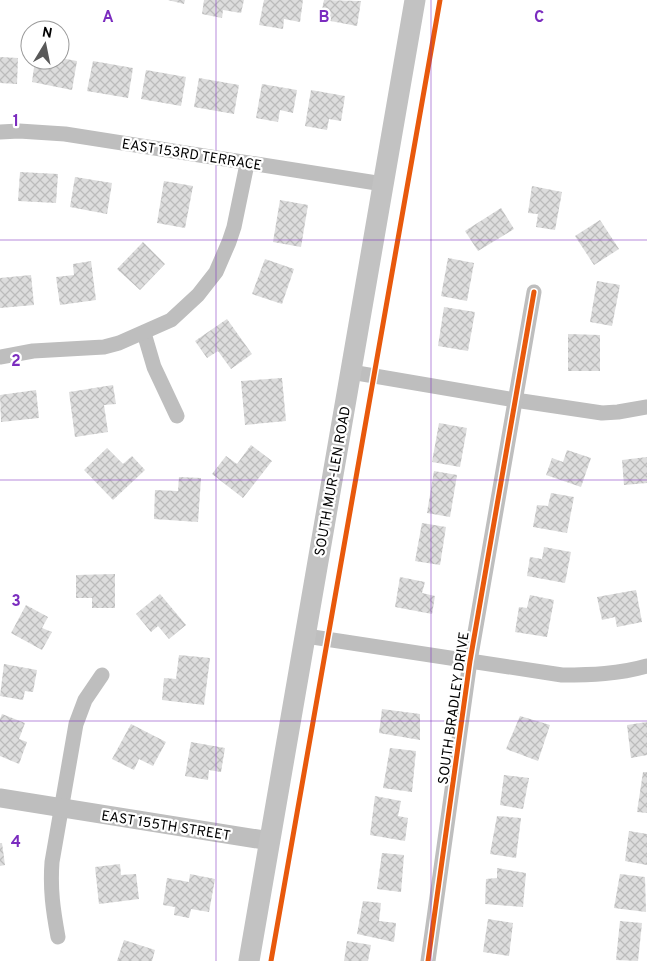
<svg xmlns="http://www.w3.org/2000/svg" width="647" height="961" font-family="Overpass,sans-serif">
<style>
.building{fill:url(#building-cross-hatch)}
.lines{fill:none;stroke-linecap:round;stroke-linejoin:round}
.minor{stroke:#bebebe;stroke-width:15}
.tertiary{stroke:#bebebe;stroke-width:19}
.secondary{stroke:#c2c2c2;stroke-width:21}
.cycleway-casing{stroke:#fff;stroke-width:8}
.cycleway{stroke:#e8590c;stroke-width:5}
.grid{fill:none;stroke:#7b2cbf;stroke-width:1;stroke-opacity:0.55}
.labels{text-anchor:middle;stroke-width:4.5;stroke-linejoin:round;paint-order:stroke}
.street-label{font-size:14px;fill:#000;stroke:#fff}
.grid-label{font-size:16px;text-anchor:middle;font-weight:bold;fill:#7b2cbf;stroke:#fff;stroke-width:4.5;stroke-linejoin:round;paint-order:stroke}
</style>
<defs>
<pattern id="building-cross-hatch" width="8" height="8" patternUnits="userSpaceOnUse" patternTransform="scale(1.25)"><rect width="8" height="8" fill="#ddd"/><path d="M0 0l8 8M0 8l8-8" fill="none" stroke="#bcbcbc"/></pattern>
</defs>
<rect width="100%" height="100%" fill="#fff"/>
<g class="building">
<path d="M 168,0 L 185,0 L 184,4 Z"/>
<path d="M 204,0 L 244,0 L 241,13 L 223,10 L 222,18 L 202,14 Z"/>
<path d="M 264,0 L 303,0 L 300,22 L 284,19 L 283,29 L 259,25 Z"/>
<path d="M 324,0 L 361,1 L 357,26 L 320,19 Z"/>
<path d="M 0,57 L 18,58 L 17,84 L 0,83 Z"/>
<path d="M 60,58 L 77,61 L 72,90 L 32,82 L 35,60 L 60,60 Z"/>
<path d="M 93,61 L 133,68 L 128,98 L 87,91 Z"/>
<path d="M 146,70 L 186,77 L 181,106 L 141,99 Z"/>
<path d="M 199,78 L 239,85 L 234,114 L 194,107 Z"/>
<path d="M 262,84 L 297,90 L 293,113 L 280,110 L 278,122 L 256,118 Z"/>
<path d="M 311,90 L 345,96 L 341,121 L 329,119 L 327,130 L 305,126 Z"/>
<path d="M 20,172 L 58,174 L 56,203 L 18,201 Z"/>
<path d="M 75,177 L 112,183 L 107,214 L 70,207 Z"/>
<path d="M 164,181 L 193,186 L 185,228 L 157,223 Z"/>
<path d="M 532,186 L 562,192 L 555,230 L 536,227 L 538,214 L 528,213 Z"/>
<path d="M 280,200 L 308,205 L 301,247 L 273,242 Z"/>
<path d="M 501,208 L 514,229 L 478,251 L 465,231 Z"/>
<path d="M 600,220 L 619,249 L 594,265 L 575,236 Z"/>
<path d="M 143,242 L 165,264 L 140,290 L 117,269 Z"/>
<path d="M 448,258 L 474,263 L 467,301 L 441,296 Z"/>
<path d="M 265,259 L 294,269 L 282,304 L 252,294 Z"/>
<path d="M 91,261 L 96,300 L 60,305 L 56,277 L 74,275 L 73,264 Z"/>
<path d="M 31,275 L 34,305 L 0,308 L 0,278 Z"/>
<path d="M 597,281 L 620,285 L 612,326 L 590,322 Z"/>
<path d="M 444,307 L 475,312 L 468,351 L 438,346 Z"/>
<path d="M 227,319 L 252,354 L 231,369 L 218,351 L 207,358 L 195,341 Z"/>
<path d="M 568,334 L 600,335 L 600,371 L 568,371 Z"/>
<path d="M 282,378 L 286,421 L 245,425 L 241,381 Z"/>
<path d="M 113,385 L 116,404 L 104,405 L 108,432 L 75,437 L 69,392 Z"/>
<path d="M 36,390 L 39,418 L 1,422 L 0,395 Z"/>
<path d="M 439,423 L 467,428 L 460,467 L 432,462 Z"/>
<path d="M 251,445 L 272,461 L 243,498 L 212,474 L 226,456 L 237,464 Z"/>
<path d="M 107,448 L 123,464 L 132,456 L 145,470 L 113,500 L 84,470 Z"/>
<path d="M 567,450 L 591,458 L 581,487 L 546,475 L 552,458 L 563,462 Z"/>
<path d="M 647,457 L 647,483 L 624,485 L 622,460 Z"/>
<path d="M 434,471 L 457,475 L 450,517 L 427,513 Z"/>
<path d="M 179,477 L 201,478 L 198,522 L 154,519 L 155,490 L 178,491 Z"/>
<path d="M 551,493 L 574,497 L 567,533 L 533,527 L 537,505 L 548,506 Z"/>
<path d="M 422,523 L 446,527 L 440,565 L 415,561 Z"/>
<path d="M 544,547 L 571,552 L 565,583 L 527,576 L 530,557 L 542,559 Z"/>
<path d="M 115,574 L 115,608 L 92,608 L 92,598 L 76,598 L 76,575 Z"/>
<path d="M 400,577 L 425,582 L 422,593 L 435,596 L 432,614 L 395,607 Z"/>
<path d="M 636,590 L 642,622 L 617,627 L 615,617 L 602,620 L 597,597 Z"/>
<path d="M 160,594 L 186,625 L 169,639 L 158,626 L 151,632 L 136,614 Z"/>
<path d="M 530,595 L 554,600 L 547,637 L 515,632 L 519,607 L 527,608 Z"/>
<path d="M 26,605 L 48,617 L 42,628 L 52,632 L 42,650 L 11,633 Z"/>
<path d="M 179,655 L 210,658 L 204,705 L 162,700 L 164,678 L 176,679 Z"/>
<path d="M 4,664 L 37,670 L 33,692 L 25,691 L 23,700 L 0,696 Z"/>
<path d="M 382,709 L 420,714 L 420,740 L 379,733 Z"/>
<path d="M 2,714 L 25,723 L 19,739 L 27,742 L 19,764 L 0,756 L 0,719 Z"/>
<path d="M 520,716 L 550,725 L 538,761 L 506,749 Z"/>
<path d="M 647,722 L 647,755 L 631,758 L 627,725 Z"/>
<path d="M 131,724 L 166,742 L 153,766 L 139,759 L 134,770 L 112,759 Z"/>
<path d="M 191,742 L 225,748 L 221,772 L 209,770 L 208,780 L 185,776 Z"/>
<path d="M 390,748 L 416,751 L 412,792 L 383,788 Z"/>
<path d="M 643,772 L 647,772 L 647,813 L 637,812 Z"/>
<path d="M 504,775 L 529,778 L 523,809 L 500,805 Z"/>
<path d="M 375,796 L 401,801 L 398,816 L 408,818 L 405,841 L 370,835 Z"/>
<path d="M 497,816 L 521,818 L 516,858 L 490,854 Z"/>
<path d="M 629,831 L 647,834 L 647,865 L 625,861 Z"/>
<path d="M 0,843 L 2,843 L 5,865 L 0,866 Z"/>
<path d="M 382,853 L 404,855 L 401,892 L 377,889 Z"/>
<path d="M 120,864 L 121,875 L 136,874 L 139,899 L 99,904 L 95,867 Z"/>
<path d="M 497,868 L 526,873 L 523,907 L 485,904 L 486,879 L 497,878 Z"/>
<path d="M 190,874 L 215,879 L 209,912 L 191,909 L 189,918 L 174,915 L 175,907 L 163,905 L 167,878 L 189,882 Z"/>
<path d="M 620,874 L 645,877 L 646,912 L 614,908 Z"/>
<path d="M 363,901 L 381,903 L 379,921 L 396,923 L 394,942 L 357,934 Z"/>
<path d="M 488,919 L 513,923 L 509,956 L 483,952 Z"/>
<path d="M 620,921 L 642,923 L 638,961 L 616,960 Z"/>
<path d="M 124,940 L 155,950 L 152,961 L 117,961 Z"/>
<path d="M 347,941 L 371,945 L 368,961 L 344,961 Z"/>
</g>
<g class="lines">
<g class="minor">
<path d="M 0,132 L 19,131 L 65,134 L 383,184"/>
<path d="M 144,333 L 154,367 L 177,416"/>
<path d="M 0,357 L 33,351 L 104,347 L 119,343 L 171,320 L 198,295 L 216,272 L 229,242 L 234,227 L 247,164"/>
<path d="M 351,372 L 515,400 L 602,413 L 618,412 L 647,407"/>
<path d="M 306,636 L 562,675 C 591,675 619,674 647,666"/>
<path d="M 58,937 C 53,910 50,889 52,862 L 76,724 L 85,700 L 102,675"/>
<path d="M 428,961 L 470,661 L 534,292"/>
</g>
<path class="tertiary" d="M 0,798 L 270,841"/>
<path class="secondary" d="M 249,961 L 415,0"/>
<g class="cycleway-casing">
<g id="cycleway">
<path d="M 271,961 L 440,0"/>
<path d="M 428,961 L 470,661 L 534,292"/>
</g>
</g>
<use href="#cycleway" class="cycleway"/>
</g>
<path class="grid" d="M 216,0 L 216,961M 431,0 L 431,961M 0,240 L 647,240M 0,480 L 647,480M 0,721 L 647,721"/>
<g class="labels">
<g class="street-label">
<text transform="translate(192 154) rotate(9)" y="5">EAST 153RD TERRACE</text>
<text transform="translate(332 481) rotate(-80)" y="5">SOUTH MUR-LEN ROAD</text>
<text transform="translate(453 708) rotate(-82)" y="5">SOUTH BRADLEY DRIVE</text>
<text transform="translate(166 825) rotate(9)" y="5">EAST 155TH STREET</text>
</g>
</g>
<g class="grid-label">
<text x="108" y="22">A</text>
<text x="324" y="22">B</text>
<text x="539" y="22">C</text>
<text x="16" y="126">1</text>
<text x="16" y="366">2</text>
<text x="16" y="606">3</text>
<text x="16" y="847">4</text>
</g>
<g transform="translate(45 45) rotate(10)"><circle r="24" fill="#ffffff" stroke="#999999"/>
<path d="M0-4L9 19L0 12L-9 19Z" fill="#595959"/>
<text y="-8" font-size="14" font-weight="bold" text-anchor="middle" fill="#000000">N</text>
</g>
</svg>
